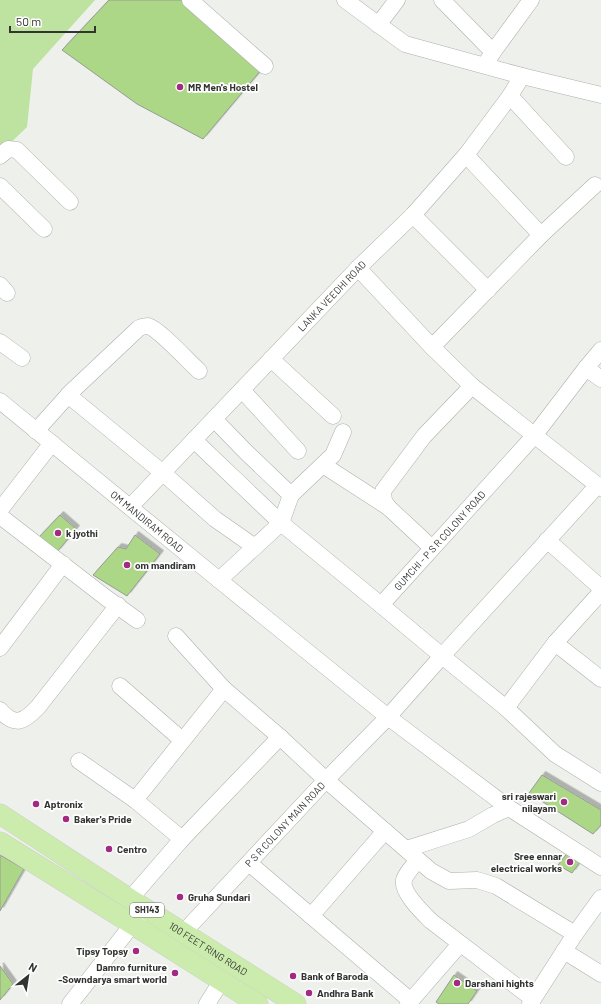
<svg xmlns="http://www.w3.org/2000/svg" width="601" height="1004" font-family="Barlow,sans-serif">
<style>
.green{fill:#bee29f}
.building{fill:#acd786;stroke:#989b96;filter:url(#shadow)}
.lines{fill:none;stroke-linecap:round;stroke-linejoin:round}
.minor-casing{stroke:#adb0aa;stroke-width:17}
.major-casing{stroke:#cecece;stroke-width:21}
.minor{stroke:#fff;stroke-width:16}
.major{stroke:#cbecac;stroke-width:20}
.poi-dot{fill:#a22a82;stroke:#fff;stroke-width:1.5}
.labels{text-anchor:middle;stroke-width:3.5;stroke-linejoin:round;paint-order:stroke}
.shield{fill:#fff;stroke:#707170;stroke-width:1}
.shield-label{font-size:9px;font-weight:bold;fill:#333432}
.poi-label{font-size:10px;font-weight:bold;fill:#333432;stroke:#fff;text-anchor:start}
.street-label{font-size:10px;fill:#333432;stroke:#fff}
</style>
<defs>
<filter id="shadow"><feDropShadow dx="3.5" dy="-3.5" stdDeviation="0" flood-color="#0004"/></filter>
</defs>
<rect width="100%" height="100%" fill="#eef1eb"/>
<path class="green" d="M 0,0 L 95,0 L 33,69 L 27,127 L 0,153 Z"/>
<g class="building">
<path d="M 109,0 L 183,0 L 262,69 L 203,139 L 137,104 L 62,50 Z"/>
<path d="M 60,515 L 76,529 L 57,552 L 39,537 Z"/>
<path d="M 135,535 L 160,554 L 127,596 L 93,575 L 118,547 L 126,549 Z"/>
<path d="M 542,775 L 601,810 L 601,825 L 593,834 L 529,793 Z"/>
<path d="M 569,851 L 582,859 L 572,873 L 558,865 Z"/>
<path d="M 0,855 L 24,869 L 0,911 Z"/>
<path d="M 0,966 L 13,984 L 0,1000 Z"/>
<path d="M 454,975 L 477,991 L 468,1004 L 439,1004 L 436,1002 Z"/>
</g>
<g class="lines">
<g class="minor-casing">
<g id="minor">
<path d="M 190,0 L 265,66"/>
<path d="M 345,0 L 405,44 L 522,76 L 601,95"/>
<path d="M 442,0 L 493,52"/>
<path d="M 378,25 L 397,0"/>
<path d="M 485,65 L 493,52 L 531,0"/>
<path d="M 510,96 L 566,157"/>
<path d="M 466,155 L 541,235"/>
<path d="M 0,156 L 8,149 L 17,150 L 70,202"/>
<path d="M 0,186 L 44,229"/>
<path d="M 413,215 L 488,290"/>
<path d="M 358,268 L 432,347 L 472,386 L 601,488"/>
<path d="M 0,285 L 7,293"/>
<path d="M 0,342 L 22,358"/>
<path d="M 432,347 L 541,235 L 595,185"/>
<path d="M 271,359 L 333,416"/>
<path d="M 586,368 L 601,379"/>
<path d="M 242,390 L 298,451"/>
<path d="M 68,395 L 163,473 L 215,519 L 255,547"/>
<path id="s1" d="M 0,401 L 219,580 L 388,717 L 509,808 L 601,867"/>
<path d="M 214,419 L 245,451 L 291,495"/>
<path d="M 36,431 L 71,392 L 139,328 C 141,327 144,326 148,326 C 159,329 189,362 199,371"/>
<path d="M 194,440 L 281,523 L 291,495 L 333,455 L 343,432"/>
<path d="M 323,465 L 388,507"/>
<path d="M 598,485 L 442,656 L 506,708 L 555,754 L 601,783"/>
<path id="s2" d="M 130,507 L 358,268 L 413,215 L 466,155 L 510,96 L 522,76"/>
<path d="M 0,510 L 52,443"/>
<path d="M 0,516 L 105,597 L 137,620"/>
<path d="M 547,540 L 601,588"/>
<path d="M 432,548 L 388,507 L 384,501 L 383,491 L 424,436 L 472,386"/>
<path d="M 219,580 L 281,523 L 381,605"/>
<path d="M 176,636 L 224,689 L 280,737 L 326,780 L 431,871 L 449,881 L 477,880 L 496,886 L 575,934"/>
<path d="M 555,643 L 601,679"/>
<path d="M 0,648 L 63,564"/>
<path d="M 120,686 L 182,740"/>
<path d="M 506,708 L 555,643 L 601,592"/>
<path d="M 0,710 C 15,727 24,722 38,707 L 118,605"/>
<path d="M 79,761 L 135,800 L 182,839"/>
<path d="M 135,800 L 224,689"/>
<path d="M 406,849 L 469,829 L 493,815 L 509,808"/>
<path d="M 418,860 C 413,866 406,873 404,880 C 401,892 423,913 431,921 L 533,999"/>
<path d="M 249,863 L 411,1001"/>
<path d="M 130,899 L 182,839 L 280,737"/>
<path d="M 311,916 L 385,831"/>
<path id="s3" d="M 183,933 L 326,780 L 388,717 L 442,656 L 381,605 L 534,436 L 586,368 L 601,350"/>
<path d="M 564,951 L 601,974"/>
<path d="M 70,1004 L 139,916"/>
<path d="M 207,1004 L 222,980"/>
<path d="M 408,1004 L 460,944"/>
<path d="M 530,1004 L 575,934 L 601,898"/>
</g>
</g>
<g class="major-casing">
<g id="major">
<path id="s4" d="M 0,814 L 130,899 L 296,1004"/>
<path d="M 0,842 L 132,924 L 258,1004"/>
</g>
</g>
<use href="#minor" class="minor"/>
<use href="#major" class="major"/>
</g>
<g class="poi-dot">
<circle cx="180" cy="87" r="4"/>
<circle cx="58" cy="533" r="4"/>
<circle cx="127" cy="565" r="4"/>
<circle cx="564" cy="802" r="4"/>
<circle cx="36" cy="804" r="4"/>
<circle cx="66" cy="819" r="4"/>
<circle cx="109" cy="849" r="4"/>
<circle cx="570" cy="862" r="4"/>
<circle cx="180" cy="897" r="4"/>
<circle cx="136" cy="951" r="4"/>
<circle cx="175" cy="973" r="4"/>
<circle cx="293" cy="976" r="4"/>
<circle cx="457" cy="983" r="4"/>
<circle cx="309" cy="993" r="4"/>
</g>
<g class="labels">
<rect class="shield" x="130" y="903" width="34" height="14" rx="3"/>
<g class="shield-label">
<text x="147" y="913">SH143</text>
</g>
<g class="poi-label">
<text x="188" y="91">MR Men's Hostel</text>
<text x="66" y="537">k jyothi</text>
<text x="135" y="569">om mandiram</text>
<text x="556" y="800" text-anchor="end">sri rajeswari<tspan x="556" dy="12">nilayam</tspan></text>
<text x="44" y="808">Aptronix</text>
<text x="74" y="823">Baker's Pride</text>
<text x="117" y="853">Centro</text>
<text x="562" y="860" text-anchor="end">Sree ennar<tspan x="562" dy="12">electrical works</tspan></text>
<text x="188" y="901">Gruha Sundari</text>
<text x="128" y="955" text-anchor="end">Tipsy Topsy</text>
<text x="167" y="971" text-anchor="end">Damro furniture<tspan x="167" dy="12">-Sowndarya smart world</tspan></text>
<text x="301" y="980">Bank of Baroda</text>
<text x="465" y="987">Darshani hights</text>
<text x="317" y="997">Andhra Bank</text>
</g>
<g class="street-label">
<text dy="4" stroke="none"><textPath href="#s2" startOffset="292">LANKA VEEDHI ROAD</textPath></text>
<text dy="4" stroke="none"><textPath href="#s1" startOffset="190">OM MANDIRAM ROAD</textPath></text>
<text dy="4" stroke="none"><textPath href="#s3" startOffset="546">GUMCHI - P S R COLONY ROAD</textPath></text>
<text dy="4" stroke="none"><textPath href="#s3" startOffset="149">P S R COLONY MAIN ROAD</textPath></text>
<text dy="4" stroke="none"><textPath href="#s4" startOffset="248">100 FEET RING ROAD</textPath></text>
</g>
</g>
<g transform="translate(28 976) rotate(30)" stroke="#ffffff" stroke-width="3" paint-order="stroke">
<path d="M0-3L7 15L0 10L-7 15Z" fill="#333432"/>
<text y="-6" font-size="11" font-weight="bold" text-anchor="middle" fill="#333432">N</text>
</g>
<path d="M10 26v6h85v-6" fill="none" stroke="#333432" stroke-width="2"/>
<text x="16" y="26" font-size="12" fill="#333432" stroke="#ffffff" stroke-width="3" paint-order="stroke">50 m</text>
</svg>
